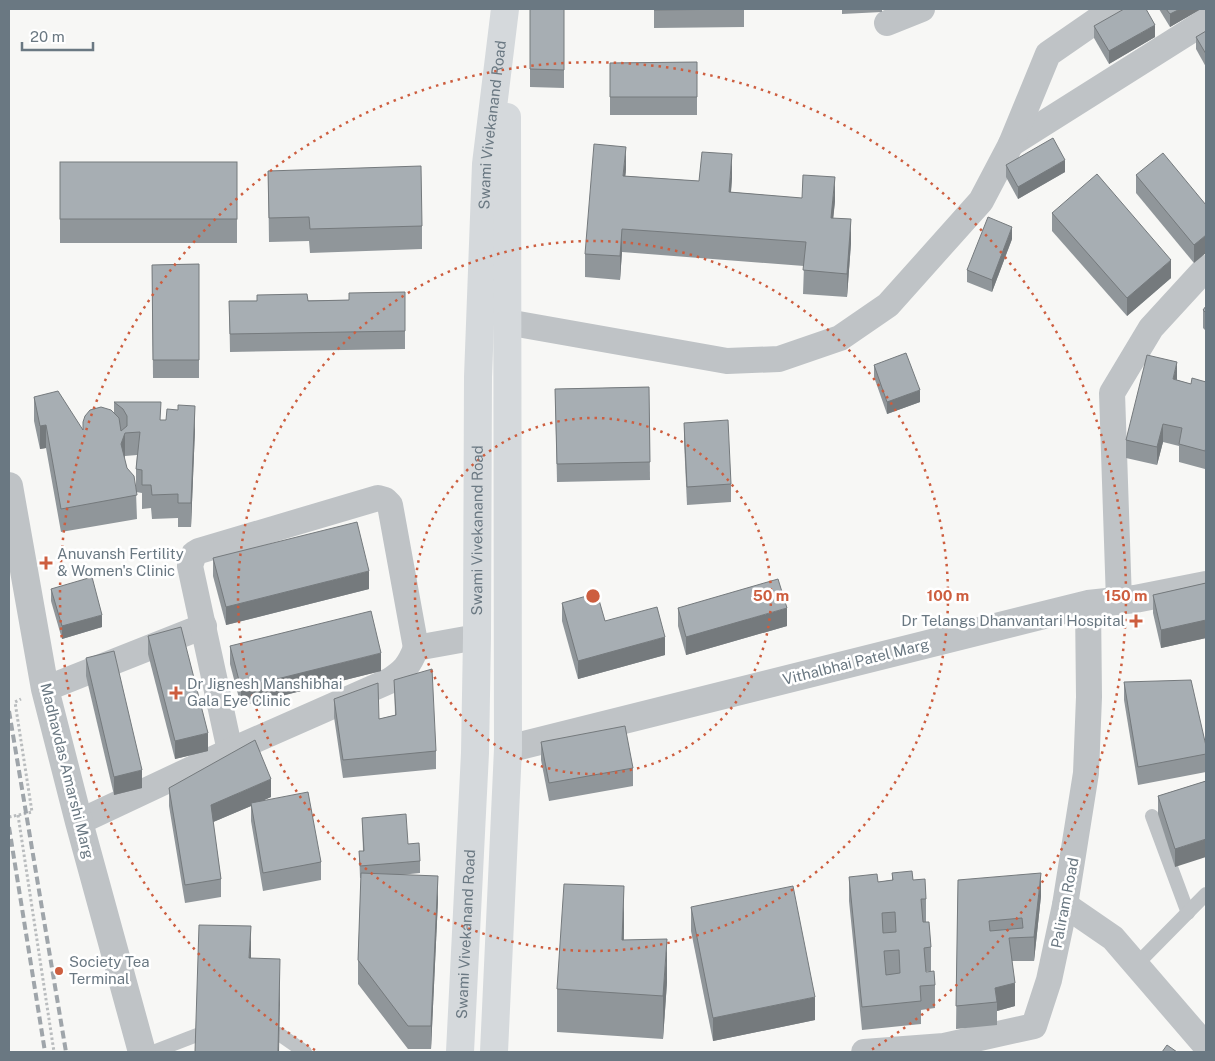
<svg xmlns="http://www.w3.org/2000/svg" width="1215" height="1061" font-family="'Public Sans',sans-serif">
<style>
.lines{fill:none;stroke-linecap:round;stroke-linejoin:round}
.path{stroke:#b9bcbe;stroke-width:3;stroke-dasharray:2.5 2.5;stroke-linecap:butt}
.service{stroke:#bfc3c6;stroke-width:14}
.minor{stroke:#bfc3c6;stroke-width:26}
.tertiary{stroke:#bfc3c6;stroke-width:28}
.primary{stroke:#d5d9dc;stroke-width:28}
.rail{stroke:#9fa5aa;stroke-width:4;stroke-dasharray:8 4;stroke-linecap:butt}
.wall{fill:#90969a;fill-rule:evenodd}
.shaded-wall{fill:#757a7d}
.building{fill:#a7aeb3;stroke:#757a7d;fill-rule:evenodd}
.ring{fill:none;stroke:#cd5e3f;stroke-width:2.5;stroke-dasharray:2.5 5}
.poi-dot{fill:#cd5e3f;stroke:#fff;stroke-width:2}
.labels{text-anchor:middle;stroke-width:5;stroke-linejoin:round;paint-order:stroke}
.street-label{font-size:15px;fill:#6a7882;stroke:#fff}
.poi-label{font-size:15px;fill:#6a7882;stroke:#fff;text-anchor:start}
.centre{fill:#cd5e3f;stroke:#fff;stroke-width:2.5}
.ring-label{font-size:15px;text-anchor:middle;font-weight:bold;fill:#cd5e3f;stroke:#fff;stroke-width:5;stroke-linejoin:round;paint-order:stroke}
</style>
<rect width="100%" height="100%" fill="#f7f7f5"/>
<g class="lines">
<g class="path">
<path d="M 18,815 L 54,1052"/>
<path d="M 9,817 L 32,812 L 15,702 L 21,699"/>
</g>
<g class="service">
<path d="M 1152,816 L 1188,913"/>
<path d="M 1136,965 L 1206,894"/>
<path d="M 279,1034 L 305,1052"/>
<path d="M 153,1052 L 197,1035"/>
</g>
<g class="minor">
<path d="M 887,23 L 922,9"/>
<path d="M 1011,144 L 1206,21"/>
<path d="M 507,322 L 727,361 L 779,359 L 840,338 L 888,305 L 981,201 L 1011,144 L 1048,54 L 1113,9"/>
<path d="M 1119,601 L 1112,393 L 1151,328 L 1206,268"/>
<path d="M 45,689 L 204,626"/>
<path d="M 230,751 L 190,566 L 194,554 L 199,551 L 378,498 L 385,500 L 390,505 L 416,648"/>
<path d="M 79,822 L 230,751 L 389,681 C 404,671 409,666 416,648 L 477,637"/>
<path d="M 1065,905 L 1113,938 L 1206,1046"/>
<path d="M 864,1052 L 944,1046 L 1034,1026 L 1049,980 L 1065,905 L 1086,773 L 1089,697 L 1088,604"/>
</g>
<g class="tertiary">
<path d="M 9,486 L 45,689 L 79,822 L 142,1052"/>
<path d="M 508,749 L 1088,604 L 1135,599 L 1206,585"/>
</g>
<g class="primary">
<path id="s1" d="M 460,1052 L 475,753 L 477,637 L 478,377 L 486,164 L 505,9"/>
<path d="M 494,1052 L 508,749 L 507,117"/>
</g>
<g class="rail">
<path d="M 9,711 L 66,1052"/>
<path d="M 9,827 L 45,1052"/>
</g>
</g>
<g class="wall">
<path d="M 530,9 L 564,9 L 564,88 L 530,87 Z"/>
<path d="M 654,9 L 744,9 L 744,27 L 654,28 Z"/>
<path d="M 842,9 L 882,9 L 882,12 L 842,14 Z"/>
<path d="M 1159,9 L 1201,9 L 1170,27 Z"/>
<path d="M 1094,26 L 1155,37 L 1109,64 L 1094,38 Z"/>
<path d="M 1206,31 L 1206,67 L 1196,49 L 1196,37 Z"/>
<path d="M 697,62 L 697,115 L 610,115 L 610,63 Z"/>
<rect x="60" y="162" width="177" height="81"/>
<path d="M 1006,165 L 1065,172 L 1018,199 L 1006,177 Z"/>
<path d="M 626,170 L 625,176 L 699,181 L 732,178 L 731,192 L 835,201 L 833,218 L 851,243 L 847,297 L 803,294 L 804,266 L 622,252 L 620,280 L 585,277 L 585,254 Z"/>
<path d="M 268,171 L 422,226 L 422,249 L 310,253 L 309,241 L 269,242 Z"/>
<path d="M 1136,175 L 1206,205 L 1194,263 L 1136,193 Z"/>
<path d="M 1052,213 L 1171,278 L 1127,316 L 1052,231 Z"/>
<path d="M 1012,239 L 992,292 L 967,282 L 967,270 Z"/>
<path d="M 199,264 L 199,378 L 153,378 L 152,265 Z"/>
<path d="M 405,292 L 405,349 L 230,352 L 229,301 L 349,300 Z"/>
<path d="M 1206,306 L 1206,331 L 1203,328 L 1203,310 Z"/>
<path d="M 874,365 L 920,402 L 887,414 L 874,377 Z"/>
<path d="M 1177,380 L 1191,384 L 1206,382 L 1205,469 L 1179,462 L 1179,446 L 1163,442 L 1157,465 L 1126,458 L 1126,440 Z"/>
<path d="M 649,387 L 650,480 L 557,482 L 555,389 Z"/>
<path d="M 34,397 L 83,430 L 114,412 L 114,402 L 161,420 L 195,429 L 191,527 L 178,527 L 178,518 L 152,519 L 151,508 L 142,509 L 142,493 L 136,492 L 137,519 L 61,532 L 46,448 L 40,449 L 34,421 ZM 137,455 L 136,469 L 136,491 L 127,468 L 124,458 L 125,456 Z"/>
<path d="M 684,423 L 731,484 L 731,502 L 687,505 L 684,441 Z"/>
<path d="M 213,558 L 369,589 L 226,625 L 213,576 Z"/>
<path d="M 1206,583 L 1206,638 L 1161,648 L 1153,613 L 1153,595 Z"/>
<path d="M 51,589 L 102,627 L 62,639 L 51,601 Z"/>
<path d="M 562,603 L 605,621 L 665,655 L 578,679 L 562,621 Z"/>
<path d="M 678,608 L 787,626 L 686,655 L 678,626 Z"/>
<path d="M 148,636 L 208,751 L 175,759 L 148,654 Z"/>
<path d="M 230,646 L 381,671 L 241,706 L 230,664 Z"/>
<path d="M 86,658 L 142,788 L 114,795 L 86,676 Z"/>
<path d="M 394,680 L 436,751 L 436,769 L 343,778 L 334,717 L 334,699 L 379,719 L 395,715 Z"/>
<path d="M 1124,682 L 1206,754 L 1206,772 L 1138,785 L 1124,700 Z"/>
<path d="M 541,742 L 633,768 L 633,786 L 549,801 L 541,760 Z"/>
<path d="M 1206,781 L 1175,867 L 1158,814 L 1158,796 Z"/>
<path d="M 169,788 L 271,797 L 264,800 L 321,862 L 321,880 L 263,891 L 251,821 L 251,806 L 213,822 L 221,879 L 221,897 L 185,903 L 169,806 Z"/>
<path d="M 362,818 L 408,844 L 420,861 L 420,873 L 400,875 L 438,900 L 431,1049 L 408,1049 L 358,984 L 358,960 L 361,878 L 360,878 L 359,851 L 363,851 Z"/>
<path d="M 892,873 L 913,880 L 926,899 L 926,922 L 931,947 L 931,971 L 926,971 L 935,985 L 935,1008 L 921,1010 L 921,1024 L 862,1030 L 849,901 L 849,877 L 878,882 L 892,880 Z"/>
<path d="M 958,880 L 1041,896 L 1034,961 L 1012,961 L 1015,1006 L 997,1011 L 997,1025 L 956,1029 Z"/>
<path d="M 691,907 L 815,1020 L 713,1041 L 691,931 Z"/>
<path d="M 624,929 L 624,940 L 667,982 L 663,1039 L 557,1032 L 557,989 Z"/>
</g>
<g class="shaded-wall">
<path d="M 1180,9 L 1201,9 L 1170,27 L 1170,14 Z"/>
<path d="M 1155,25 L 1155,37 L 1109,64 L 1109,51 Z"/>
<path d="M 626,147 L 626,170 L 623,199 L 623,176 Z"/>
<path d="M 732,154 L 732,178 L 729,216 L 729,192 Z"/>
<path d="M 1065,160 L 1065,172 L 1018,199 L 1018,187 Z"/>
<path d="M 835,177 L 835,201 L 831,241 L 831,218 Z"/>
<path d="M 851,219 L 851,243 L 847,297 L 847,274 Z"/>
<path d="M 1012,227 L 1012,239 L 992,292 L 992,280 Z"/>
<path d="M 622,229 L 622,252 L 620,280 L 620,256 Z"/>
<path d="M 1206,235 L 1206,253 L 1194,263 L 1194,245 Z"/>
<path d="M 1171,260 L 1171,278 L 1127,316 L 1127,298 Z"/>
<path d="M 1177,362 L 1177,380 L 1173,379 Z"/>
<path d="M 920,390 L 920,402 L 887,414 L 887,402 Z"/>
<path d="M 195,406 L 195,429 L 191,527 L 191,503 Z"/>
<path d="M 1163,424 L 1163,442 L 1157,465 L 1157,447 Z"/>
<path d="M 46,425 L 46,448 L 40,449 L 40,426 Z"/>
<path d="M 125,433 L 125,456 L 121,467 L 121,444 Z"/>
<path d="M 1206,447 L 1206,465 L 1205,469 L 1205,451 Z"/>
<path d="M 369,571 L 369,589 L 226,625 L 226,607 Z"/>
<path d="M 787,608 L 787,626 L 686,655 L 686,637 Z"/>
<path d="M 102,615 L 102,627 L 62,639 L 62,626 Z"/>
<path d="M 1206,620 L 1206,638 L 1161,648 L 1161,630 Z"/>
<path d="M 665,637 L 665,655 L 578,679 L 578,661 Z"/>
<path d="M 381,653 L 381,671 L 241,706 L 241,688 Z"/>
<path d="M 208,733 L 208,751 L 175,759 L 175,741 Z"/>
<path d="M 142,770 L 142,788 L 114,795 L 114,777 Z"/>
<path d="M 271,779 L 271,797 L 251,806 L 251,803 L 251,806 L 211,823 L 211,805 Z"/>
<path d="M 1206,839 L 1206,857 L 1175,867 L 1175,849 Z"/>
<path d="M 1041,873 L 1041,896 L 1034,961 L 1034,937 Z"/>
<path d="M 438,876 L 438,900 L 431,1049 L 431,1026 Z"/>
<path d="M 624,886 L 624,929 L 622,983 L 622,940 Z"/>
<path d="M 251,926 L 251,969 L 249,958 Z"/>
<path d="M 667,939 L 667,982 L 663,1039 L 663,996 Z"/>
<path d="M 280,959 L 280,1002 L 279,1052 L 278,1052 Z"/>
<path d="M 1015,983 L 1015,1006 L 997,1011 L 997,1002 L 995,988 Z"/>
<path d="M 815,997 L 815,1020 L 713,1041 L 713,1018 Z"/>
</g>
<g class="building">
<path d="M 530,9 L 564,9 L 564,70 L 530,69 Z"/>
<path d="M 654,9 L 744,9 L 654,10 Z"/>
<path d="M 1124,9 L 1146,9 L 1155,25 L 1109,51 L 1094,26 Z"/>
<path d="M 1166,9 L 1180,9 L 1170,14 Z"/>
<path d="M 1206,31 L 1206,54 L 1196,37 Z"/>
<path d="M 697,62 L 697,97 L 610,97 L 610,63 Z"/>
<path d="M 1053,138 L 1065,160 L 1018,187 L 1006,165 Z"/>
<path d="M 594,144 L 626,147 L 623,176 L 699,181 L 702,152 L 732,154 L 729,192 L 802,198 L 803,175 L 835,177 L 831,218 L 851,219 L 847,274 L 803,270 L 806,242 L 622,229 L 620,256 L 585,254 Z"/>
<path d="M 1163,153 L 1206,205 L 1206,235 L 1194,245 L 1136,175 Z"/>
<rect x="60" y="162" width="177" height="57"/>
<path d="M 421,166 L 422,226 L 310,229 L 309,217 L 269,218 L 268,171 Z"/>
<path d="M 1097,174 L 1171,260 L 1127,298 L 1052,213 Z"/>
<path d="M 988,217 L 1012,227 L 992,280 L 967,270 Z"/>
<path d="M 199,264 L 199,360 L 153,360 L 152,265 Z"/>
<path d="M 405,292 L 405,331 L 230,334 L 229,301 L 257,301 L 257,295 L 307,294 L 308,301 L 349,300 L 349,293 Z"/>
<path d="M 1206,306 L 1206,313 L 1203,310 Z"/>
<path d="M 906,353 L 920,390 L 887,402 L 874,365 Z"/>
<path d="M 1147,355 L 1177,362 L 1173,379 L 1191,384 L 1192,378 L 1206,382 L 1206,447 L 1205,451 L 1179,444 L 1182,428 L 1163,424 L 1157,447 L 1126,440 Z"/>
<path d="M 649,387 L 650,462 L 557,464 L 555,389 Z"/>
<path d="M 58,391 L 83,430 L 83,422 L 85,416 L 90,410 L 101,407 L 111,410 L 119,418 L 121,431 L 127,426 L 127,416 L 123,409 L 114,402 L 161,402 L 160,420 L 166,420 L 167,409 L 178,410 L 178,405 L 195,406 L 191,503 L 178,503 L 178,494 L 152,495 L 151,485 L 142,485 L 142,470 L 136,469 L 140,432 L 125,433 L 121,444 L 127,468 L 134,476 L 137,495 L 61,509 L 46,425 L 40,426 L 34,397 Z"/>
<path d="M 728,420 L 731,484 L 687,487 L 684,423 Z"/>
<path d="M 357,522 L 369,571 L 226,607 L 213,558 Z"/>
<path d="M 92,577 L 102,615 L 62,626 L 51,589 Z"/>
<path d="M 778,579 L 787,608 L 686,637 L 678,608 Z"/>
<path d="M 1206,583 L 1206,620 L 1161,630 L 1153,595 Z"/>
<path d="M 597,593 L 605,621 L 657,607 L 665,637 L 578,661 L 562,603 Z"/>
<path d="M 371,611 L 381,653 L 241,688 L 230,646 Z"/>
<path d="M 181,627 L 208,733 L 175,741 L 148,636 Z"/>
<path d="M 114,651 L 142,770 L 114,777 L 86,658 Z"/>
<path d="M 432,669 L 436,751 L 343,760 L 334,699 L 378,683 L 379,719 L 396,715 L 394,680 Z"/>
<path d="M 1191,680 L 1206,746 L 1206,754 L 1138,767 L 1124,682 Z"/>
<path d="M 625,726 L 633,768 L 549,783 L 541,742 Z"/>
<path d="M 255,740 L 271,779 L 211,805 L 221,879 L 185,885 L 169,788 Z"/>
<path d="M 1206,781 L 1206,839 L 1175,849 L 1158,796 Z"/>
<path d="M 308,792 L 321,862 L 263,873 L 251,803 Z"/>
<path d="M 406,814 L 408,844 L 419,843 L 420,861 L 360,866 L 359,851 L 364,851 L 362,818 Z"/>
<path d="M 912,871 L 913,880 L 925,879 L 926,899 L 921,899 L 923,922 L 929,922 L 931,947 L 924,948 L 926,972 L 934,971 L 935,985 L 920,986 L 921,1001 L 862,1007 L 849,877 L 877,874 L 878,882 L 893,880 L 892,873 ZM 895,912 L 896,932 L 883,933 L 882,913 ZM 899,950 L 900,973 L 886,975 L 884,951 Z"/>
<path d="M 361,873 L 438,876 L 431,1026 L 408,1026 L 358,960 Z"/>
<path d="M 1041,873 L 1034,937 L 1009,938 L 1015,983 L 995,988 L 997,1002 L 956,1006 L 958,880 ZM 1022,918 L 1023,928 L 990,931 L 989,921 Z"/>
<path d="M 564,884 L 624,886 L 622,940 L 667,939 L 663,996 L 557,989 Z"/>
<path d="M 793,886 L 815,997 L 713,1018 L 691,907 Z"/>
<path d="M 199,925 L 251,926 L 249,958 L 280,959 L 278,1052 L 195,1052 Z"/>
<path d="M 1167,1045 L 1177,1052 L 1162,1052 Z"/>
</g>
<g class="ring">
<circle cx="593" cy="596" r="178"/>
<circle cx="593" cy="596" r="355"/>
<path d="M315 1050A533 533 0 1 1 871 1050"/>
</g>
<g class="poi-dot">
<path d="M43.5 555.5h5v5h5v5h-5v5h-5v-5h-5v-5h5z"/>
<path d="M1133.5 613.5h5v5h5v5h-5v5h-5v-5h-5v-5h5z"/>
<path d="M173.5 685.5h5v5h5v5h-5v5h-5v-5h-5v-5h5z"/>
<circle cx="59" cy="971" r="5"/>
</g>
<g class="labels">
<g class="street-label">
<text dy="5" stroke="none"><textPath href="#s1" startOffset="928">Swami Vivekanand Road</textPath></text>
<text dy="5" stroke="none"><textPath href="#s1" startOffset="522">Swami Vivekanand Road</textPath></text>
<text transform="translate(856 662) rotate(-14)" y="5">Vithalbhai Patel Marg</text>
<text transform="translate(67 771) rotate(76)" y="5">Madhavdas Amarshi Marg</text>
<text transform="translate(1065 903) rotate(-79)" y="5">Paliram Road</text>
<text dy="5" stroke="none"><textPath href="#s1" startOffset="118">Swami Vivekanand Road</textPath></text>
</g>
<g class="poi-label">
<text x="57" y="559">Anuvansh Fertility<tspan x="57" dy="17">&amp; Women's Clinic</tspan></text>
<text x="1125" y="626" text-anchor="end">Dr Telangs Dhanvantari Hospital</text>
<text x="187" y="689">Dr Jignesh Manshibhai<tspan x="187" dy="17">Gala Eye Clinic</tspan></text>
<text x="69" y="967">Society Tea<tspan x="69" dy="17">Terminal</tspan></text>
</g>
</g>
<circle cx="593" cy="596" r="8" class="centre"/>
<g class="ring-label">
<text x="771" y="601">50 m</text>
<text x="948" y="601">100 m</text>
<text x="1126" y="601">150 m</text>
</g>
<rect width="1215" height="1061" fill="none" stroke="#6a7882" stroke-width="20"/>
<path d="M22 42v8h71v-8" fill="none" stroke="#6a7882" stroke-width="2.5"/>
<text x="30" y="42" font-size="15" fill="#6a7882" stroke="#ffffff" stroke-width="4" paint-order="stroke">20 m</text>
</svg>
